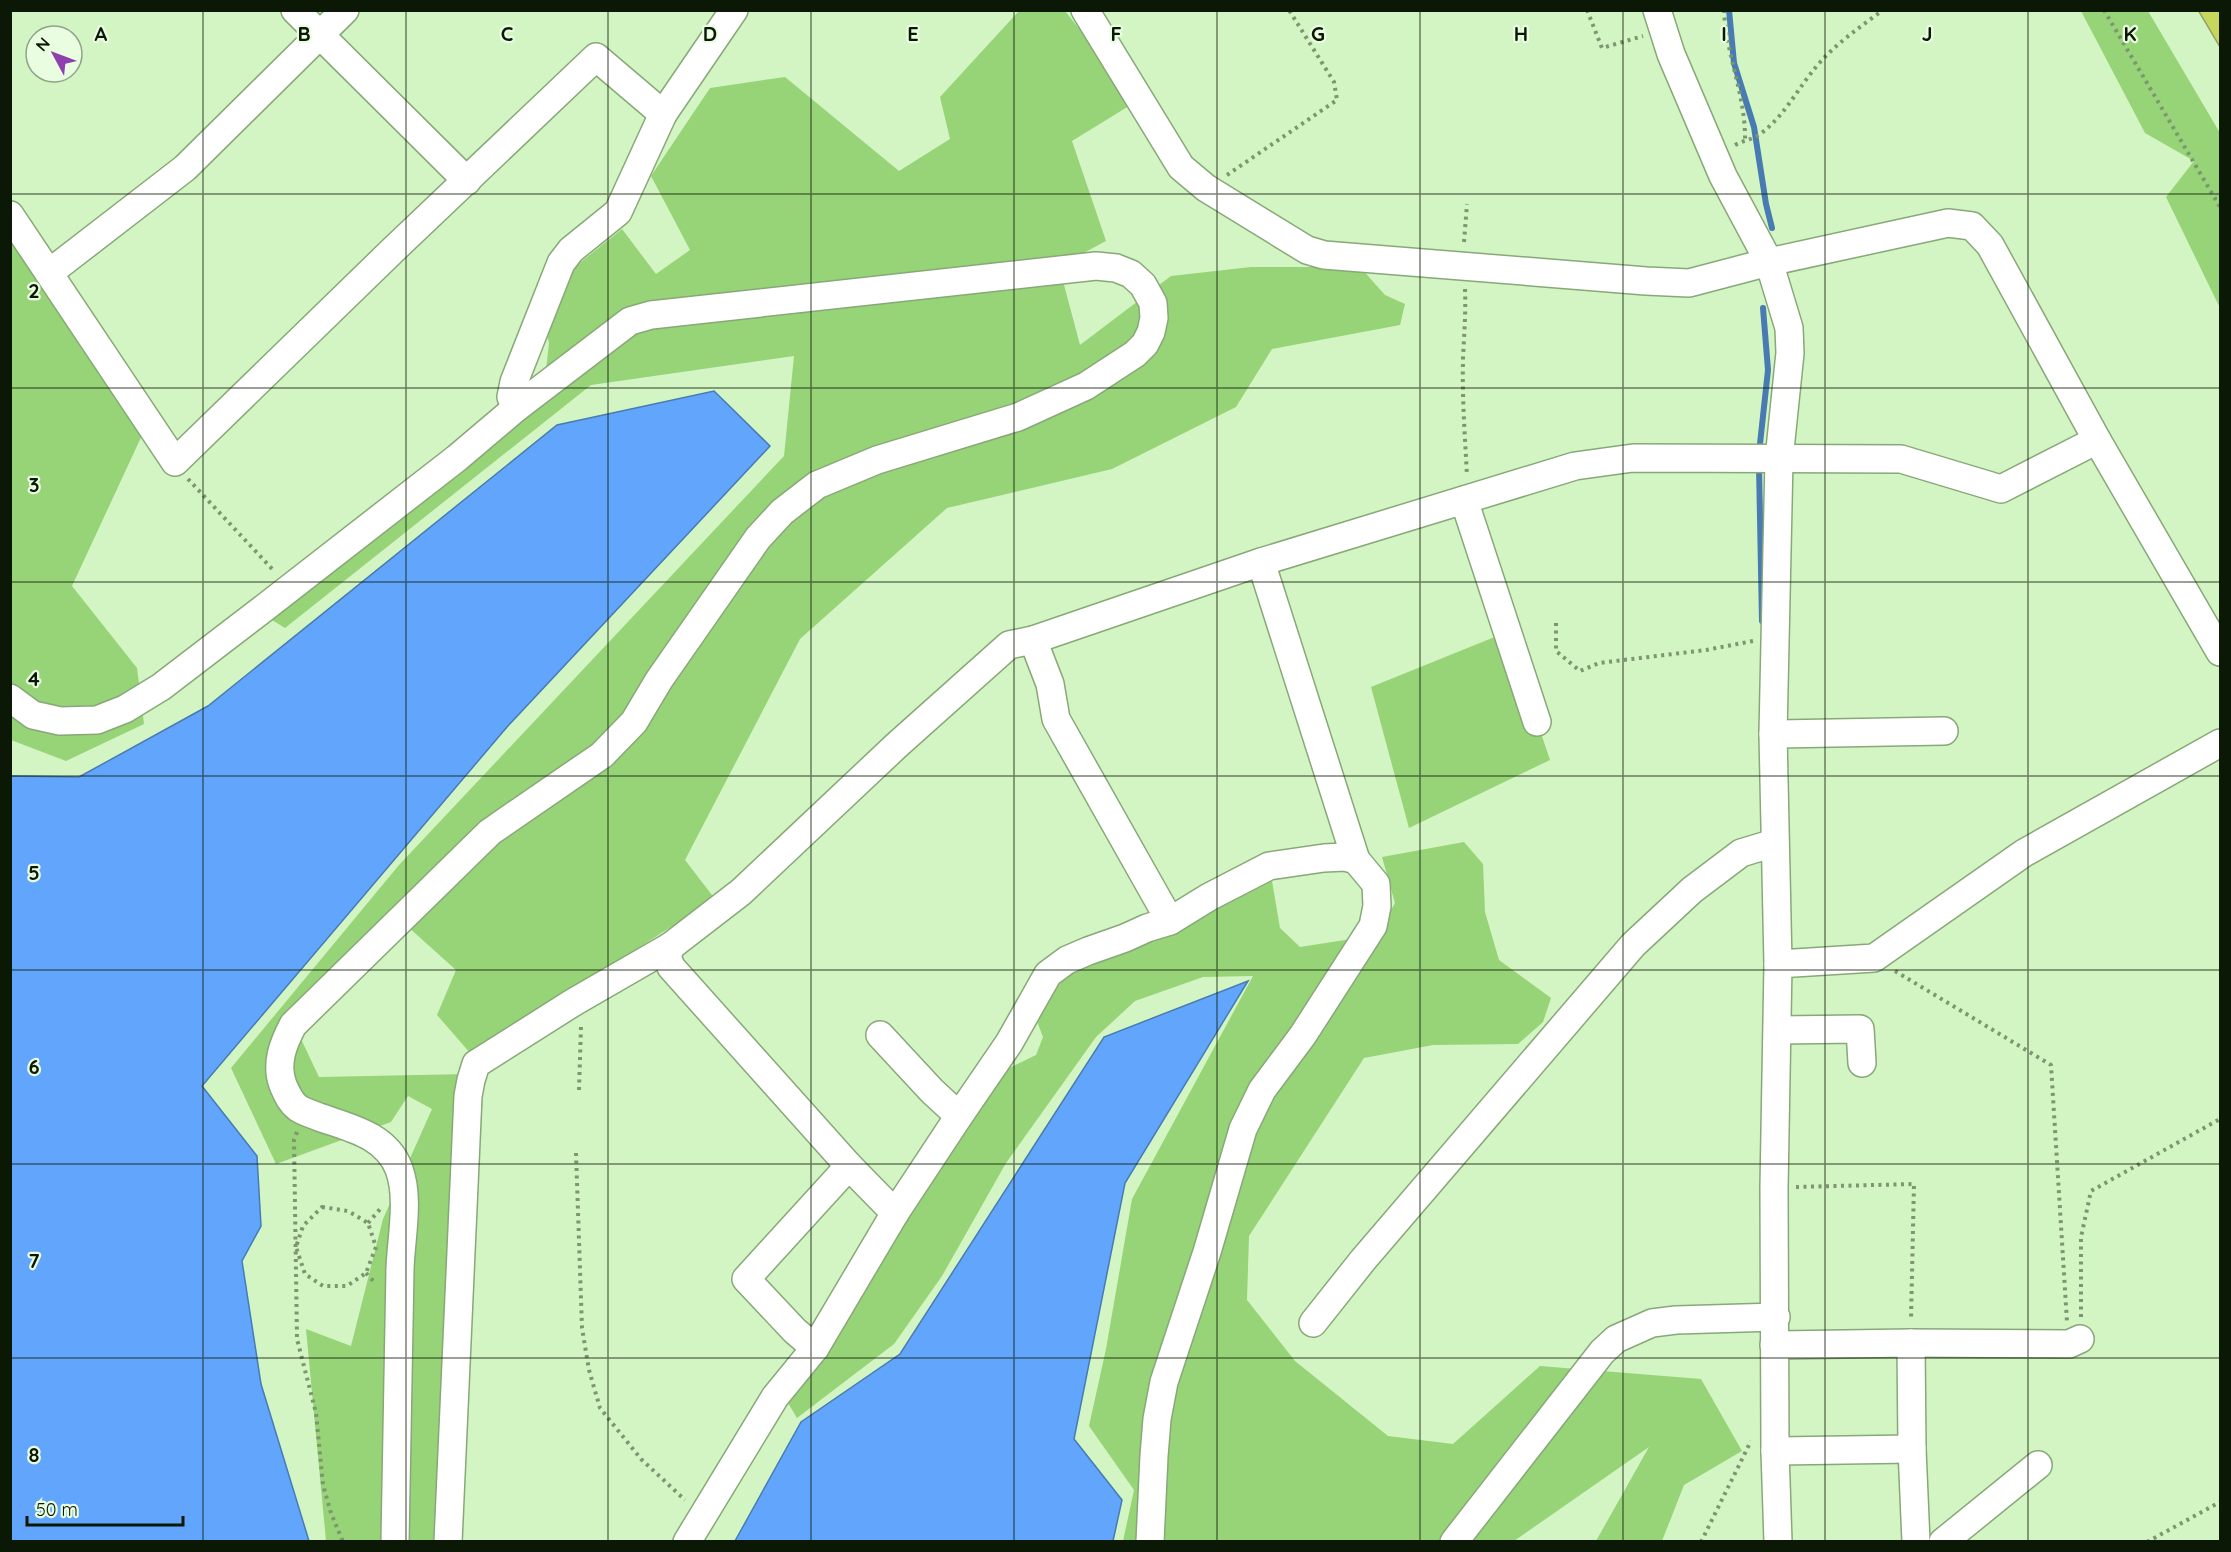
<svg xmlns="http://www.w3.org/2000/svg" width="2231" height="1552" font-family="Quicksand,sans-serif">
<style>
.green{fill:#97d377}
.water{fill:#61a5fc;stroke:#487bb2;stroke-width:1.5}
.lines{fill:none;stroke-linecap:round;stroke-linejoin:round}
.stream{stroke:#487bb2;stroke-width:6}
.building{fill:#c7d65d;stroke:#99a16a;stroke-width:1.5}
.minor-casing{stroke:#88a878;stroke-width:30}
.path{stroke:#7d9571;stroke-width:4;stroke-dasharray:3 4.5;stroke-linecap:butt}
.minor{stroke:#fff;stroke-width:27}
.grid{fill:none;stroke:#0c1806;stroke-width:1.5;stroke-opacity:0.55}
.grid-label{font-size:20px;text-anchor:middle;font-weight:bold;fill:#0c1806;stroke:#e9fee0;stroke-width:4.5;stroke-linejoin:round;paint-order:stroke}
</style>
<rect width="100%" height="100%" fill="#d3f5c3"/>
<g class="green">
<path d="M 1019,11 L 1065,11 L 1137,101 L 1072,141 L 1106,241 L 1059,266 L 1080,345 L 1171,276 L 1251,267 L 1360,267 L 1385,295 L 1405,304 L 1400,325 L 1272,349 L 1236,407 L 1112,469 L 947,508 L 800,639 L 685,860 L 715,899 L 471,1054 L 437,1015 L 456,970 L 397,917 L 301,1039 L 319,1077 L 469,1074 L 434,1541 L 326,1541 L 306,1329 L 351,1346 L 383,1219 L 432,1109 L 408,1096 L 391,1122 L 276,1164 L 231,1068 L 399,865 L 784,456 L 794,356 L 591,385 L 285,628 L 267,617 L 543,397 L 549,343 L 536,298 L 622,229 L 656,274 L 690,250 L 651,176 L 710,88 L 785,77 L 899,171 L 950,139 L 940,97 Z"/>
<path d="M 2081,11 L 2148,11 L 2220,133 L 2220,308 L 2166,197 L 2194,161 L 2145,133 Z"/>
<path d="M 10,229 L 144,431 L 72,586 L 137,668 L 144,724 L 66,761 L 11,740 Z"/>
<path d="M 1507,632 L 1550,760 L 1409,828 L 1371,687 Z"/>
<path d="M 1464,842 L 1483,864 L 1485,912 L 1499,960 L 1551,998 L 1543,1022 L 1518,1044 L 1433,1045 L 1364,1058 L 1249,1236 L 1247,1300 L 1295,1361 L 1388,1436 L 1453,1444 L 1540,1366 L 1701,1379 L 1742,1451 L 1684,1485 L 1662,1541 L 1596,1541 L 1649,1447 L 1514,1541 L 1123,1541 L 1134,1490 L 1089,1426 L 1106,1349 L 1132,1199 L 1253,976 L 1203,977 L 1135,1001 L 1096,1037 L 1006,1163 L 942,1276 L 894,1344 L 797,1418 L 788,1403 L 903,1217 L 1001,1072 L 1036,1055 L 1043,1037 L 1035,1016 L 1071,969 L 1173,932 L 1272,881 L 1280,928 L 1300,947 L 1377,935 L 1395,903 L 1382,857 Z"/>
</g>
<g class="water">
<path d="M 714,391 L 770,446 L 507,727 L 202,1086 L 257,1156 L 261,1226 L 242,1261 L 261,1384 L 309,1541 L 11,1541 L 11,776 L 79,777 L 208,706 L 557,425 Z"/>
<path d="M 1248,981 L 1125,1183 L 1074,1439 L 1122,1500 L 1113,1541 L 735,1541 L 801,1422 L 900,1354 L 1104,1037 Z"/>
</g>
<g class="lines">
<g class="stream">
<path d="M 1729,10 L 1734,63 L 1754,127 L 1766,204 L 1772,228"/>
<path d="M 1759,453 L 1768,370 L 1763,308"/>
<path d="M 1759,466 L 1762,621"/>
</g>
</g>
<path class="building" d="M 2198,10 L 2220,10 L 2220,47 Z"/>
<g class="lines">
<g class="minor-casing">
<g id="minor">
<path d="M 295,10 L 467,181"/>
<path d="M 1085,10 L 1181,167 L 1206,188 L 1307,250 L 1324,255 L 1646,281 L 1689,283 L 1769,262 L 1948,223 L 1972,226 L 1990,245 L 2097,440 L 2220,652"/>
<path d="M 1657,10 L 1671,54 L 1723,176 L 1769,262 L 1789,328 L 1790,353 L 1779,459 L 1773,734 L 1778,964 L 1774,1188 L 1775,1451 L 1778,1542"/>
<path d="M 10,215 L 175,462 L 392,251 L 596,57 L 663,114"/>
<path d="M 49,273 L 185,168 L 345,10"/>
<path d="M 516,408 L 511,397 L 514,382 L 561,263 L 571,250 L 618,212 L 663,114 L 734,10"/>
<path d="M 1464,500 L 1537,722"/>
<path d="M 1261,562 L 1356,860"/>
<path d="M 1033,640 L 1050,684 L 1056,719 L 1170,921"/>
<path d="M 10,698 L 33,715 L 60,721 L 97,720 L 125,709 L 161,687 L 259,612 L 457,458 L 516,408 L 630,321 L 651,315 L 1096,266 L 1116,268 L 1131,274 L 1143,285 L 1153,303 L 1154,318 L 1151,332 L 1145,344 L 1135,354 L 1086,386 L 1018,417 L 877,460 L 817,485 L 782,512 L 758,538 L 659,680 L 634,722 L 602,755 L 490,832 L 293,1025 C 283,1044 275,1064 283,1085 C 287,1094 290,1102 298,1108 C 304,1112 312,1114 319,1117 C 350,1128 386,1135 399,1169 C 410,1199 401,1237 400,1269 C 398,1360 396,1451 395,1542"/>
<path d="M 1773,734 L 1944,731"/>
<path d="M 671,946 L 667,956 L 671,967 L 849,1166 L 895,1213"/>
<path d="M 1778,964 L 1874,958 L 2024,853 L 2220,743"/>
<path d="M 1778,1030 L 1860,1029 L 1862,1063"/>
<path d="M 880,1035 L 932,1091 L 959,1116"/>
<path d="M 1313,1323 L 1363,1260 L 1633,945 L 1692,890 L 1741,853 L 1774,843"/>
<path d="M 1911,1343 L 1912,1449 L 1916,1542"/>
<path d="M 1774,1345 L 1911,1343 L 2069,1344 L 2080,1339"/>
<path d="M 815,1348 L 795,1331 L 746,1279 L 849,1166"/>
<path d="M 1775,1451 L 1912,1449"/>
<path d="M 448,1542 L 468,1096 L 471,1080 L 476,1064 L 574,1002 L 671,946 L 741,892 L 897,745 L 1009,645 L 1033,640 L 1261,562 L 1575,466 L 1633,458 L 1901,459 L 2001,489 L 2097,440"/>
<path d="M 687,1542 L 775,1397 L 815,1348 L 895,1213 L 959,1116 L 1009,1043 L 1048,974 L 1067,960 L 1088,951 L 1125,938 L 1147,928 L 1170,921 L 1209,897 L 1269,866 L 1324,858 L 1345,857 L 1356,860 L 1376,884 L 1377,906 L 1373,926 L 1303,1035 L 1262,1090 L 1243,1129 L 1207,1252 L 1164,1382 L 1157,1419 L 1154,1456 L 1150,1542"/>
<path d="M 1454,1542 L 1602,1352 L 1616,1339 L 1652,1323 L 1676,1320 L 1776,1317"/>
<path d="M 1943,1542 L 2038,1465"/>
</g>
</g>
<g class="path">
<path d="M 1587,10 L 1602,48 L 1643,36"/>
<path d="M 1724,10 C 1726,55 1746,96 1745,141"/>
<path d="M 2104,10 L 2220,207"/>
<path d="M 1735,145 C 1744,140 1752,140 1760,134 C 1784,117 1798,88 1816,67 C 1835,44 1859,28 1883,10"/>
<path d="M 1227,175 L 1337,100 L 1334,82 L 1289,10"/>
<path d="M 1464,242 L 1467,204"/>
<path d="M 1465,289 C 1466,313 1464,335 1463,359 C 1462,398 1465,437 1467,476"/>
<path d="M 188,479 L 275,572"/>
<path d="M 1556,623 L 1556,651 L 1580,671 L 1599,663 L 1706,650 L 1753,641"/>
<path d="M 1895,971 L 2051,1065 L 2067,1322"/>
<path d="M 579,1090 L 581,1026"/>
<path d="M 297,1132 L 294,1140 L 297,1339 L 316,1413 L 323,1485 L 331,1513 L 343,1542"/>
<path d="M 576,1153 L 582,1328 L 589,1370 L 600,1408 L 641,1459 L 685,1500"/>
<path d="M 1796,1187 L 1914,1184 L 1911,1320"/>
<path d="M 322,1207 L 348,1211 L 368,1223 L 376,1247 L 366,1273 L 347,1286 L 323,1286 L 305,1274 L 296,1247 L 303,1226 Z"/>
<path d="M 368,1223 L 381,1208"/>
<path d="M 366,1273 L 376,1284"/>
<path d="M 2081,1317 L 2081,1237 L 2091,1191 L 2220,1119"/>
<path d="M 1701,1542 L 1751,1441"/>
<path d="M 2147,1542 L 2220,1502"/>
</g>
<use href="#minor" class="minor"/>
</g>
<path class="grid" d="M 203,10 L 203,1542M 406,10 L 406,1542M 608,10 L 608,1542M 811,10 L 811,1542M 1014,10 L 1014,1542M 1217,10 L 1217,1542M 1420,10 L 1420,1542M 1623,10 L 1623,1542M 1825,10 L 1825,1542M 2028,10 L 2028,1542M 10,194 L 2220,194M 10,388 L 2220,388M 10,582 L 2220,582M 10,776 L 2220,776M 10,970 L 2220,970M 10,1164 L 2220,1164M 10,1358 L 2220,1358"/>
<g class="grid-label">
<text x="101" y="41">A</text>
<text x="304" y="41">B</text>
<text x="507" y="41">C</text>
<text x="710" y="41">D</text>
<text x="913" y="41">E</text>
<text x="1116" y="41">F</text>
<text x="1318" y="41">G</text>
<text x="1521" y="41">H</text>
<text x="1724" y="41">I</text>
<text x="1927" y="41">J</text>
<text x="2130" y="41">K</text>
<text x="34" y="298">2</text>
<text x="34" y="492">3</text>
<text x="34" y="686">4</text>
<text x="34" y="880">5</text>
<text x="34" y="1074">6</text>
<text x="34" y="1268">7</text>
<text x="34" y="1462">8</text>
</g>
<rect width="2231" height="1552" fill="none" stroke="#0c1806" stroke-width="24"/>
<g transform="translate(54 54) rotate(311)"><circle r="28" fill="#e9fee0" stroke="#91a289" stroke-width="1.5"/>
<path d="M0-4.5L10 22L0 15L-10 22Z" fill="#8f3fae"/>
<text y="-9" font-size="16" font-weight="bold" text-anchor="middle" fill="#0c1806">N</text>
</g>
<path d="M27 1516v9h156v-9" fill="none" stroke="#0c1806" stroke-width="3"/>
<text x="36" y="1516" font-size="18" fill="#0c1806" stroke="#e9fee0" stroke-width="4.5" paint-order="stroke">50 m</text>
</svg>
